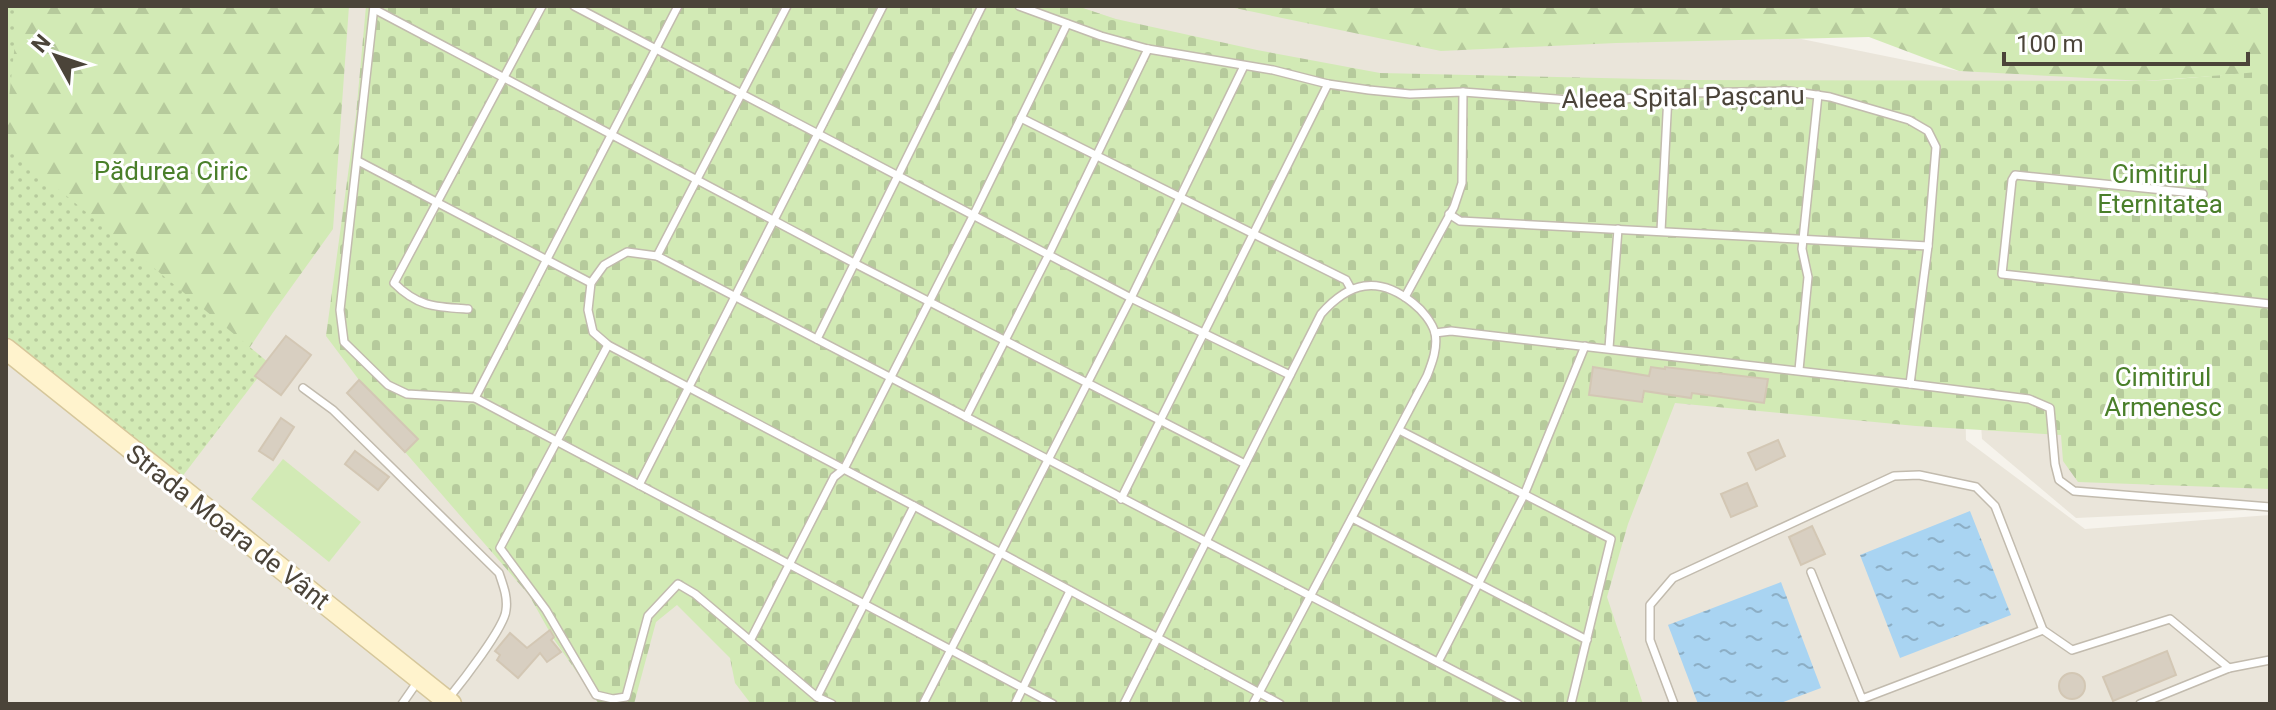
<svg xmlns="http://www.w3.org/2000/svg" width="2276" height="710" font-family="Roboto,sans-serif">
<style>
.residential{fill:#eae5da}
.forest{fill:url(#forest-firs)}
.cemetery{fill:url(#cemetery-stones)}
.park{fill:url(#park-dots)}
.garden{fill:#d2eab5}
.water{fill:url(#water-ripples)}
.building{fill:#d8cfc1;stroke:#d3c7b4;stroke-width:2}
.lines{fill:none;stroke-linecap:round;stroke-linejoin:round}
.lane-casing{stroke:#c2bbae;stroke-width:10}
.secondary-casing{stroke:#d6c79b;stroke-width:23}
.lane{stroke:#fff;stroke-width:7}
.secondary{stroke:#fff3cd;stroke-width:20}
.labels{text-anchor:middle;stroke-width:6;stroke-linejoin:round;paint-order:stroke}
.street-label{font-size:26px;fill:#4b4439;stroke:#fff}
.park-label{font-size:26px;fill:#4a7f2a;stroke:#fff}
</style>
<defs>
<pattern id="forest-firs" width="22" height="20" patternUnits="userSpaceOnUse" patternTransform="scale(2)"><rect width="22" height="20" fill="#d2eab5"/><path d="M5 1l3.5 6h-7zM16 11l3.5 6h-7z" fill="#b6ca9c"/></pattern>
<pattern id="cemetery-stones" width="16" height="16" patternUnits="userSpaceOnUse" patternTransform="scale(2)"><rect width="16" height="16" fill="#d2eab5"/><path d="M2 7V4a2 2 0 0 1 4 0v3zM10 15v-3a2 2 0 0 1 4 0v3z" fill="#b6ca9c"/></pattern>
<pattern id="park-dots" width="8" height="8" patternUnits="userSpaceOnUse" patternTransform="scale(2)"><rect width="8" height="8" fill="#d2eab5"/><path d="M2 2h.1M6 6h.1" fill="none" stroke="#b6ca9c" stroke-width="1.8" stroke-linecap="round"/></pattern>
<pattern id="water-ripples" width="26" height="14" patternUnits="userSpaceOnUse" patternTransform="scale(2)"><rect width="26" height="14" fill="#a9d4f2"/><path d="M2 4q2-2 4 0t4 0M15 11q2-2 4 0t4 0" fill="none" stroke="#8caec5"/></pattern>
</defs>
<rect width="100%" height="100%" fill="#f6f3ec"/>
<path class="residential" d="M 6,6 L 1639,6 L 1959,71 L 2270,84 L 2270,509 L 2076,518 L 1982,439 L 1959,98 L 1966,440 L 2085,529 L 2270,515 L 2270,704 L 6,704 Z"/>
<g class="forest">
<path d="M 6,6 L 349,6 L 333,229 L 272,314 L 187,442 L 6,301 Z"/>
<path d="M 1225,6 L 2270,6 L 2270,72 L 2144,81 L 1959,71 L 1869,37 L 1616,43 L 1441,51 Z"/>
</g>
<path class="cemetery" d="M 366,6 L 1077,6 L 1116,19 L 1257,50 L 1380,73 L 1690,80 L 2152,81 L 2270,71 L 2270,489 L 2078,482 L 2063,461 L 2061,435 L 1916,426 L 1675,403 L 1628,524 L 1607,597 L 1643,704 L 751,704 L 735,683 L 730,658 L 677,605 L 656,622 L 634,704 L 599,704 L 553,638 L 529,595 L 405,452 L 418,439 L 359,380 L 326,336 L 356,115 Z"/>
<g class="park">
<path d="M 6,6 L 19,6 L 6,126 Z"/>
<path d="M 6,146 L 269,363 L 175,486 L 6,350 Z"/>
</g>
<path class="garden" d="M 283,459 L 361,522 L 329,562 L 251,499 Z"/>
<g class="water">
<path d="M 1970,511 L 2011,615 L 1900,658 L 1860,555 Z"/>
<path d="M 1781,582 L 1821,688 L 1778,704 L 1698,704 L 1668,625 Z"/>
</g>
<g class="building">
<path d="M 286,336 L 311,355 L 281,395 L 255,376 Z"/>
<path d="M 1593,367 L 1649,376 L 1651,367 L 1665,369 L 1665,367 L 1768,379 L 1764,403 L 1692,393 L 1691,398 L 1644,391 L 1642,402 L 1589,395 Z"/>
<path d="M 359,380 L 418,439 L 405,452 L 347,393 Z"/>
<path d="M 281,418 L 294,427 L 273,460 L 259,451 Z"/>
<path d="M 1778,440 L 1785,456 L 1756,470 L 1748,453 Z"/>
<path d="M 355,451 L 389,477 L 378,490 L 345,464 Z"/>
<path d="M 1747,483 L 1757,506 L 1731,517 L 1721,494 Z"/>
<path d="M 1812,526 L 1825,554 L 1801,565 L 1789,537 Z"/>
<path d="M 550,630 L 554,637 L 551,640 L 561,652 L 547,662 L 540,653 L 518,678 L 497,660 L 500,655 L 495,651 L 510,633 L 527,648 Z"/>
<path d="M 2167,651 L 2176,675 L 2113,701 L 2103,677 Z"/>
<circle cx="2072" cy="686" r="13"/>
</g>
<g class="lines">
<g class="lane-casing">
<g id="lane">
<path d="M 374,6 L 340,310 L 344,342 L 388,385 L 407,394 L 475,398 L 1053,704"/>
<path d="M 574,6 L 1131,298 L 1290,375"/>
<path d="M 1019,6 L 1101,36 L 1148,49 L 1273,70 L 1328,84 L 1369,90 L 1410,94 L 1463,92 L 1595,102 L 1685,93 L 1789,91 L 1830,97 L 1909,120 L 1928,131 L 1936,147 L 1928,246 L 1910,384 L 1451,331 L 1435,333"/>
<path d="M 374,9 L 854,263 L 1245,464"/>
<path d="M 1021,118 L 1346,280 L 1351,289"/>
<path d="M 358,161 L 591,283"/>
<path d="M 2203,194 L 2015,175 L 2012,180 L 2002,274 L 2270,304"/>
<path d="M 1449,214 L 1460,221 L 1928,246"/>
<path d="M 1661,231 L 1668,95"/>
<path d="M 657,256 L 787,6"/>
<path d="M 1405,297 L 1454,207 L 1462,183 L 1463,92"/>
<path d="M 468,309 C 435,307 418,307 394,283 L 542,6"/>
<path d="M 817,339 L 982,6"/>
<path d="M 608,345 L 500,548 L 546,610 L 596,695 L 613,699 L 626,697 L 648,616 L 678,584 L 695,594 L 817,697 L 832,704"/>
<path d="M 1609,348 L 1618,229"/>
<path d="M 1799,370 L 1808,277 L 1802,249 L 1818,95"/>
<path d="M 1910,384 L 2029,399 L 2050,408 L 2055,464 L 2059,480 L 2074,491 L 2270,507"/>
<path d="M 303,388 L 333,410 L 499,573 C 503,585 508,597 506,610 C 505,627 461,683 448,699"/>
<path d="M 475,398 L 678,6"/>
<path d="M 966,417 L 1048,256 L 1148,49"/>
<path d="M 1399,430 L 1611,539 L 1571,704"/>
<path d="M 639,485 L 883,6"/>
<path d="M 1121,499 L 1328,84"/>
<path d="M 1352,518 L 1587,640"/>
<path d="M 1811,572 L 1862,699 L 2043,630"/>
<path d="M 750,641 L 834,477 L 844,469 L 973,216 L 1067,24"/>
<path d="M 1438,662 L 1524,495 L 1585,346"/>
<path d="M 817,697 L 914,506"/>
<path d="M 402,704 L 418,681"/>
<path d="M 923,704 L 1131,298 L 1244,66"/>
<path d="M 1015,704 L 1070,591"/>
<path d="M 1124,704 L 1321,314 C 1349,282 1378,275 1413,303 C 1422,310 1432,322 1435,333 C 1438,348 1432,363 1427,376 L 1253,704"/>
<path d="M 1280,704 L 914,506 L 608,345 L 593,332 L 588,310 L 591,283 L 604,265 L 627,252 L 657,256 L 1518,704"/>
<path d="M 1674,704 L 1650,640 L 1650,605 L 1673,578 L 1894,476 L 1919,475 L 1976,487 L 1995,506 L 2043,630 L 2072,650 L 2170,619 L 2229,668"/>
<path d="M 2140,704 L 2229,668 L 2270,660"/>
</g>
</g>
<g class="secondary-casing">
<path id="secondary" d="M 6,349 L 451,704"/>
</g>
<use href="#lane" class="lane"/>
<use href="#secondary" class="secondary"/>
</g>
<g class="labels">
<g class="street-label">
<text transform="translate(1683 97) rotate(-1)" y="9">Aleea Spital Pașcanu</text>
<text transform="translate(228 527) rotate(38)" y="9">Strada Moara de Vânt</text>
</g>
<g class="park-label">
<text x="171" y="180">Pădurea Ciric</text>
<text x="2160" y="183">Cimitirul<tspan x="2160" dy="30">Eternitatea</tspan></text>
<text x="2163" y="386">Cimitirul<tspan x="2163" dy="30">Armenesc</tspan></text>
</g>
</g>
<rect width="2276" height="710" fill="none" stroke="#4b4439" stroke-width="16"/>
<g transform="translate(56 56) rotate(310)" stroke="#ffffff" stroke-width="6" paint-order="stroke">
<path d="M0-6L14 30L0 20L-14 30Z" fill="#4b4439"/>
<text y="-12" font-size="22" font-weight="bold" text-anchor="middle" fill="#4b4439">N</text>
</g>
<path d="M2004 52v12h244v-12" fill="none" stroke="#4b4439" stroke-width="4"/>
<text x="2016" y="52" font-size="24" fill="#4b4439" stroke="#ffffff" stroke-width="6" paint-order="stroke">100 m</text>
</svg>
